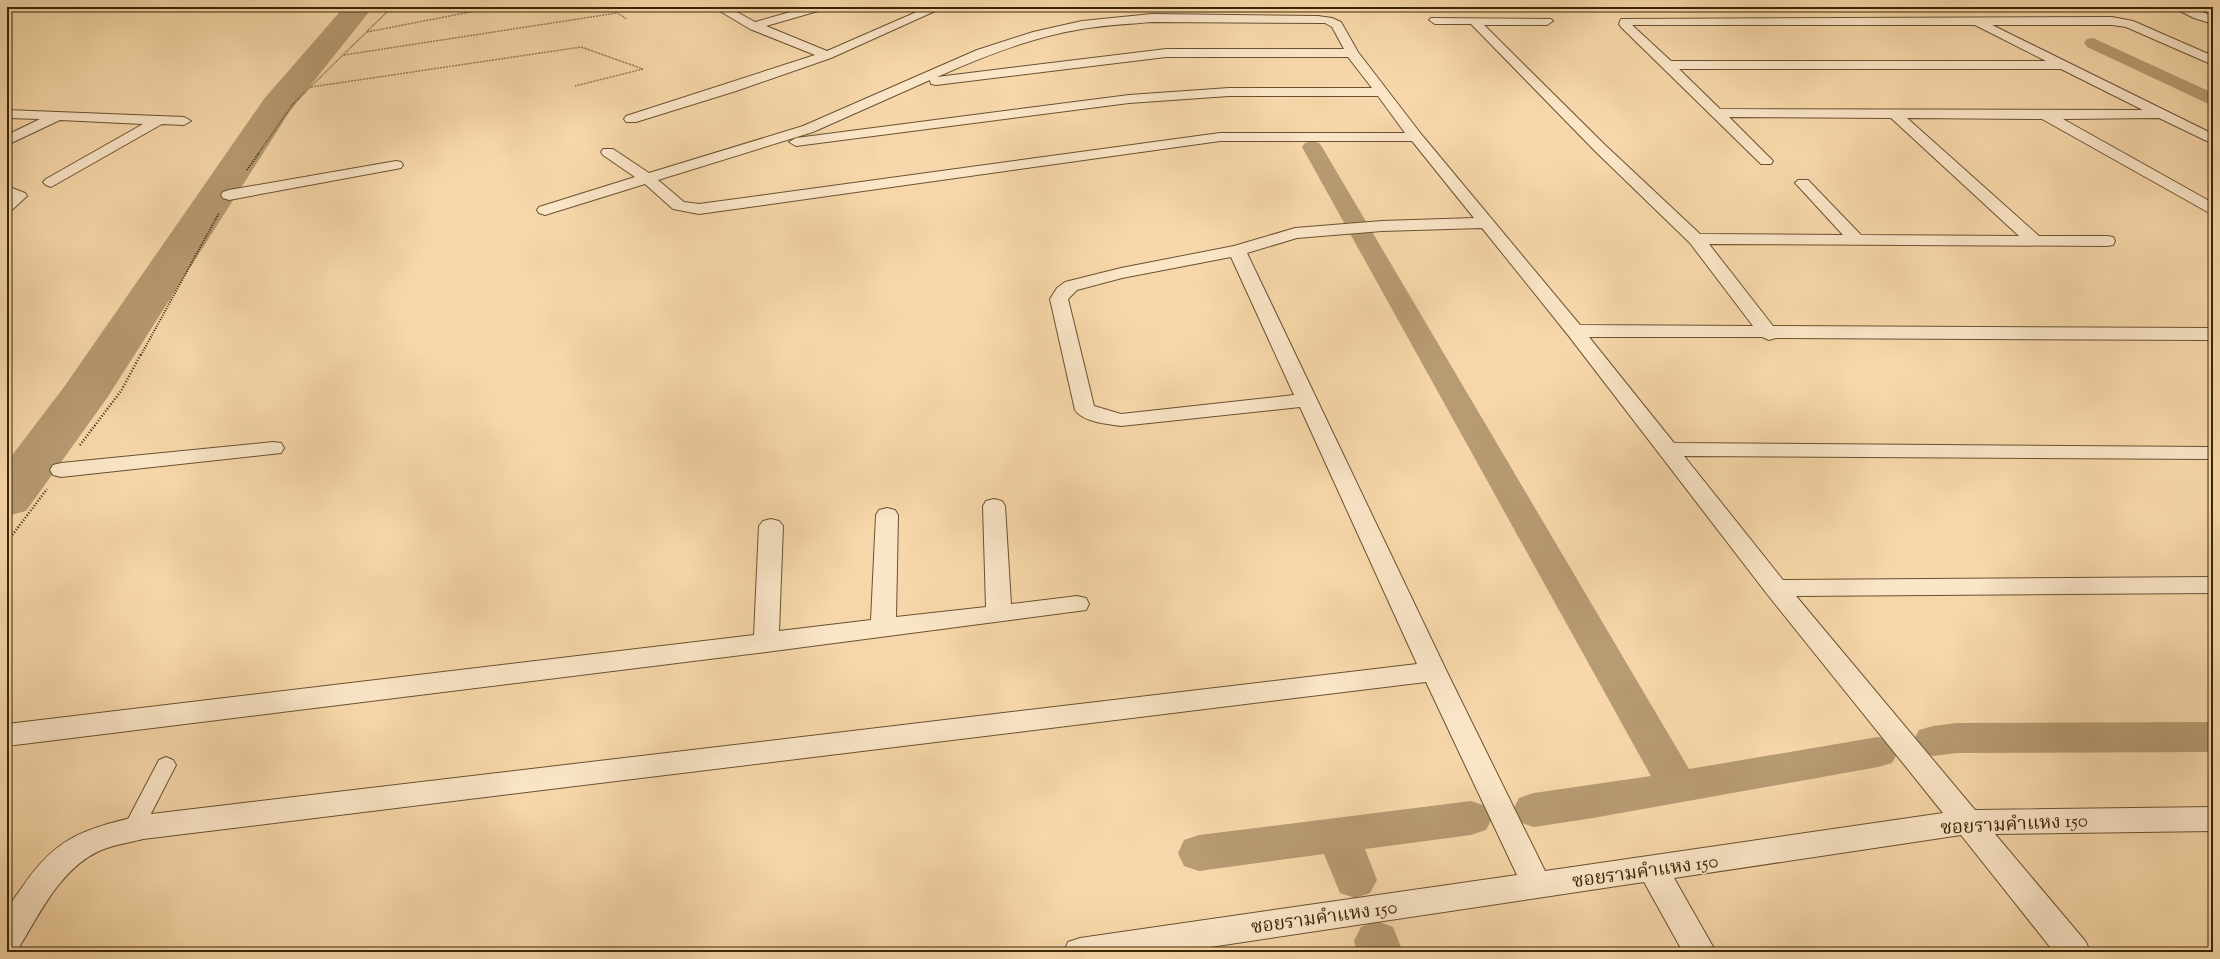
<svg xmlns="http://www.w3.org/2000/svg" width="2220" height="959" font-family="'Sorts Mill Goudy','Noto Serif Thai',serif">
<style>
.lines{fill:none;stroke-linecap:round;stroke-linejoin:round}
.canal{fill:#b79b72;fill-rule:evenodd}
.river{fill:#b79b72;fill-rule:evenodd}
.service-casing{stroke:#695230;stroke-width:2}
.minor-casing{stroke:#695230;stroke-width:2}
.path-far2{stroke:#3a2607;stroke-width:1.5;stroke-dasharray:0.5 1;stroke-linecap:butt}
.path-far1{stroke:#3a2607;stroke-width:2;stroke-dasharray:1 1.5;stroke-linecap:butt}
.path{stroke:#3a2607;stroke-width:2.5;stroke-dasharray:1 2;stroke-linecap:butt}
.service{fill:#fae5c7;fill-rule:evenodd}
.minor{fill:#fae5c7;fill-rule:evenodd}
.labels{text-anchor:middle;stroke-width:3.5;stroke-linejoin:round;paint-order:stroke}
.near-street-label{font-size:19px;fill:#3a2607;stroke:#fae5c7}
</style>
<rect width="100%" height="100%" fill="#f7d7a9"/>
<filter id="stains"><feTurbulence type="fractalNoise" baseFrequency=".005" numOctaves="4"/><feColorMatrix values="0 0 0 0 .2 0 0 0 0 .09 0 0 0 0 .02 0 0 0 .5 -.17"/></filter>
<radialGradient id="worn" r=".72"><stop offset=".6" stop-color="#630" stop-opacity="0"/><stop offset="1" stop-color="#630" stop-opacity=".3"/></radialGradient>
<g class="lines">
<g class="canal">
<path d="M 2093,38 L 2213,93 L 2213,106 L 2087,47 L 2084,43 L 2087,39 Z"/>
<path d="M 1312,141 L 1319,143 L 1322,147 L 1689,769 L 1878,737 L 1892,741 L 1898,752 L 1892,763 L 1878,767 L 1593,818 L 1534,827 L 1519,822 L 1513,810 L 1519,798 L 1534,793 L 1651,776 L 1302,147 L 1305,143 Z"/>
<path d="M 2213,722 L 2213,752 L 1957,753 L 1933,756 L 1919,752 L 1913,741 L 1919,730 L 1933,726 L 1957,723 Z"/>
<path d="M 1471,801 L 1486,806 L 1492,818 L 1486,830 L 1471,835 L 1365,849 L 1377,880 L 1370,893 L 1355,898 L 1340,893 L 1324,854 L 1199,871 L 1184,866 L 1178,853 L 1184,840 L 1199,835 Z"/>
<path d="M 1377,921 L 1393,927 L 1403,952 L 1357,952 L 1354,941 L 1361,927 Z"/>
</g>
<path class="river" d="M 344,7 L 373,7 L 290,111 L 107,398 L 26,511 L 7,516 L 7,462 L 64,387 L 264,99 Z"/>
<g class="service-casing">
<path id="service" d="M 166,757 L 173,760 L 176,765 L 140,835 L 133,837 L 126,835 L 123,829 L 126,823 L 159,760 Z"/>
</g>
<g class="minor-casing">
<g id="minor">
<path d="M 713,7 L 728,7 L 755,22 L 808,7 L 827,7 L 825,9 L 766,26 L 827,51 L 928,7 L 944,7 L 831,58 L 736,91 L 636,122 L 626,122 L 624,119 L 626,116 L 815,55 L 750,29 Z"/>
<path d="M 2177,7 L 2189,7 L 2213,16 L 2213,24 L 2194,18 L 2178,10 Z"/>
<path d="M 1152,14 L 1318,16 L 1332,18 L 1341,22 L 1358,52 L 1421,134 L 1580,325 L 1753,326 L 1690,243 L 1595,151 L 1471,24 L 1435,24 L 1429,20 L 1431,18 L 1551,19 L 1553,21 L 1547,25 L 1484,25 L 1605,145 L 1700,234 L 1843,235 L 1798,186 L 1795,183 L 1798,180 L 1808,180 L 1861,235 L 2019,236 L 1891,118 L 1729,117 L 1773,161 L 1771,164 L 1761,164 L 1621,27 L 1619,24 L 1621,19 L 2112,17 L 2133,21 L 2213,56 L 2213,65 L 2126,27 L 2112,25 L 1992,25 L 2213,134 L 2213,144 L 2159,118 L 2063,119 L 2213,203 L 2213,215 L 2042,119 L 1907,118 L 2039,236 L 2107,236 L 2113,237 L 2115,241 L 2113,245 L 2107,246 L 1709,244 L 1773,326 L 2213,328 L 2213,340 L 1776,338 L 1769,340 L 1762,337 L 1589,337 L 1674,443 L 2213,447 L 2213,459 L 1684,456 L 1783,580 L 2213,577 L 2213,593 L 1796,596 L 1975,810 L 2213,807 L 2213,831 L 1995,834 L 2086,942 L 2090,952 L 2054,952 L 1961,835 L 1674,878 L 1716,952 L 1683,952 L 1644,882 L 1177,952 L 1064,952 L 1068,942 L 1080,938 L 1517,875 L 1426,682 L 143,839 C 128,843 112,845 99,851 C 59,870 40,914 18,949 L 7,952 C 7,940 5,924 7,912 C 9,904 18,893 23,886 C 58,835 86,829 143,815 L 1417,664 L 1300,407 L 1121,426 C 1107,424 1083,422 1075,410 L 1050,299 L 1057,288 L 1065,282 L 1121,268 L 1234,246 L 1295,228 L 1382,221 L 1474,218 L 1412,141 L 1220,141 L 699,214 L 673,209 L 645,184 L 545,215 L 539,213 L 537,210 L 539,207 L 635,177 L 603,155 L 601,152 L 603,149 L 613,149 L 649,173 L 803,126 L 977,50 L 1033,32 L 1082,21 ZM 1152,22 L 1325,23 L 1332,27 L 1344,49 L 1166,49 L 937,77 C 984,56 1032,37 1082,29 C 1105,25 1129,24 1152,22 ZM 1632,25 L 1975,25 L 2046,61 L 1671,61 ZM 1166,57 L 1348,57 L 1372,88 L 1229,88 L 1129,95 L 796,138 L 789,142 L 796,146 L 1129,103 L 1229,96 L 1378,96 L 1405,133 L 1220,133 L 699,204 L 684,202 L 658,180 L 813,132 L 930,80 L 931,84 L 936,85 ZM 1679,69 L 2061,69 L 2143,110 L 1720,109 ZM 1482,228 L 1568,335 L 1767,594 L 1943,813 L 1545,871 L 1447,672 L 1247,253 L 1297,238 L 1382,231 ZM 1231,257 L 1294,395 L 1121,414 L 1094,406 L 1068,299 L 1077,290 L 1122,278 Z"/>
<path d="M 7,110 L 184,117 L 191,121 L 184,125 L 162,124 L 51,187 L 46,185 L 43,182 L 46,179 L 143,124 L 60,120 L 7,145 L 7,135 L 40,119 L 7,118 Z"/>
<path d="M 396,161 L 401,162 L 403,165 L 401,168 L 229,200 L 223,198 L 221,195 L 223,192 L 229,190 Z"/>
<path d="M 7,186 L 25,193 L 27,196 L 13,209 L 7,211 Z"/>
<path d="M 273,442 L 281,443 L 284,448 L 281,453 L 61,477 L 53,475 L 50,470 L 53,465 L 61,463 Z"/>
<path d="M 994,499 L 1002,501 L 1005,506 L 1011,604 L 1077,596 L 1086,598 L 1089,604 L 1086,610 L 766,652 L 7,746 L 7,724 L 754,635 L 759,526 L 763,521 L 771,519 L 779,521 L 783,526 L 779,631 L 871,620 L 876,515 L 879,510 L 887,508 L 895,510 L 898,515 L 896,617 L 986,607 L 983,506 L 986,501 Z"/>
</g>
</g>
<g class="path-far2">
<path d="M 367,32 L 496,7"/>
<path d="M 344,55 L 617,13 L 627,19"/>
<path d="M 311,87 L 581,47 L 643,69 L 575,86"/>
<path d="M 258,154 L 293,104 L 392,7"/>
</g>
<g class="path-far1">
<path d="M 247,170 L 259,153"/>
<path d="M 141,355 L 219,213"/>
</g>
<g class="path">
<path d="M 80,445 L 121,391 L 141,354"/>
<path d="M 7,542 L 47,489"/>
</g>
<use href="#service" class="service"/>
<use href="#minor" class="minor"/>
</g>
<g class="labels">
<g class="near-street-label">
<text transform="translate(2014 823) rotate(-3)" y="7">ซอยรามคำแหง 150</text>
<text transform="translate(1645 870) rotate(-8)" y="7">ซอยรามคำแหง 150</text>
<text transform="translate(1324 916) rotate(-8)" y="7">ซอยรามคำแหง 150</text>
</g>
</g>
<rect width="2220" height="959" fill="none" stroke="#f7d7a9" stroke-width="24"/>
<rect x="8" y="8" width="2204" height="943" fill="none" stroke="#3a2607" stroke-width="2"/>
<rect x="12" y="12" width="2196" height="935" fill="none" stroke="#3a2607"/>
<rect width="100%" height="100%" filter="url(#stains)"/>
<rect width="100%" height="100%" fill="url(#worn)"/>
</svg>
